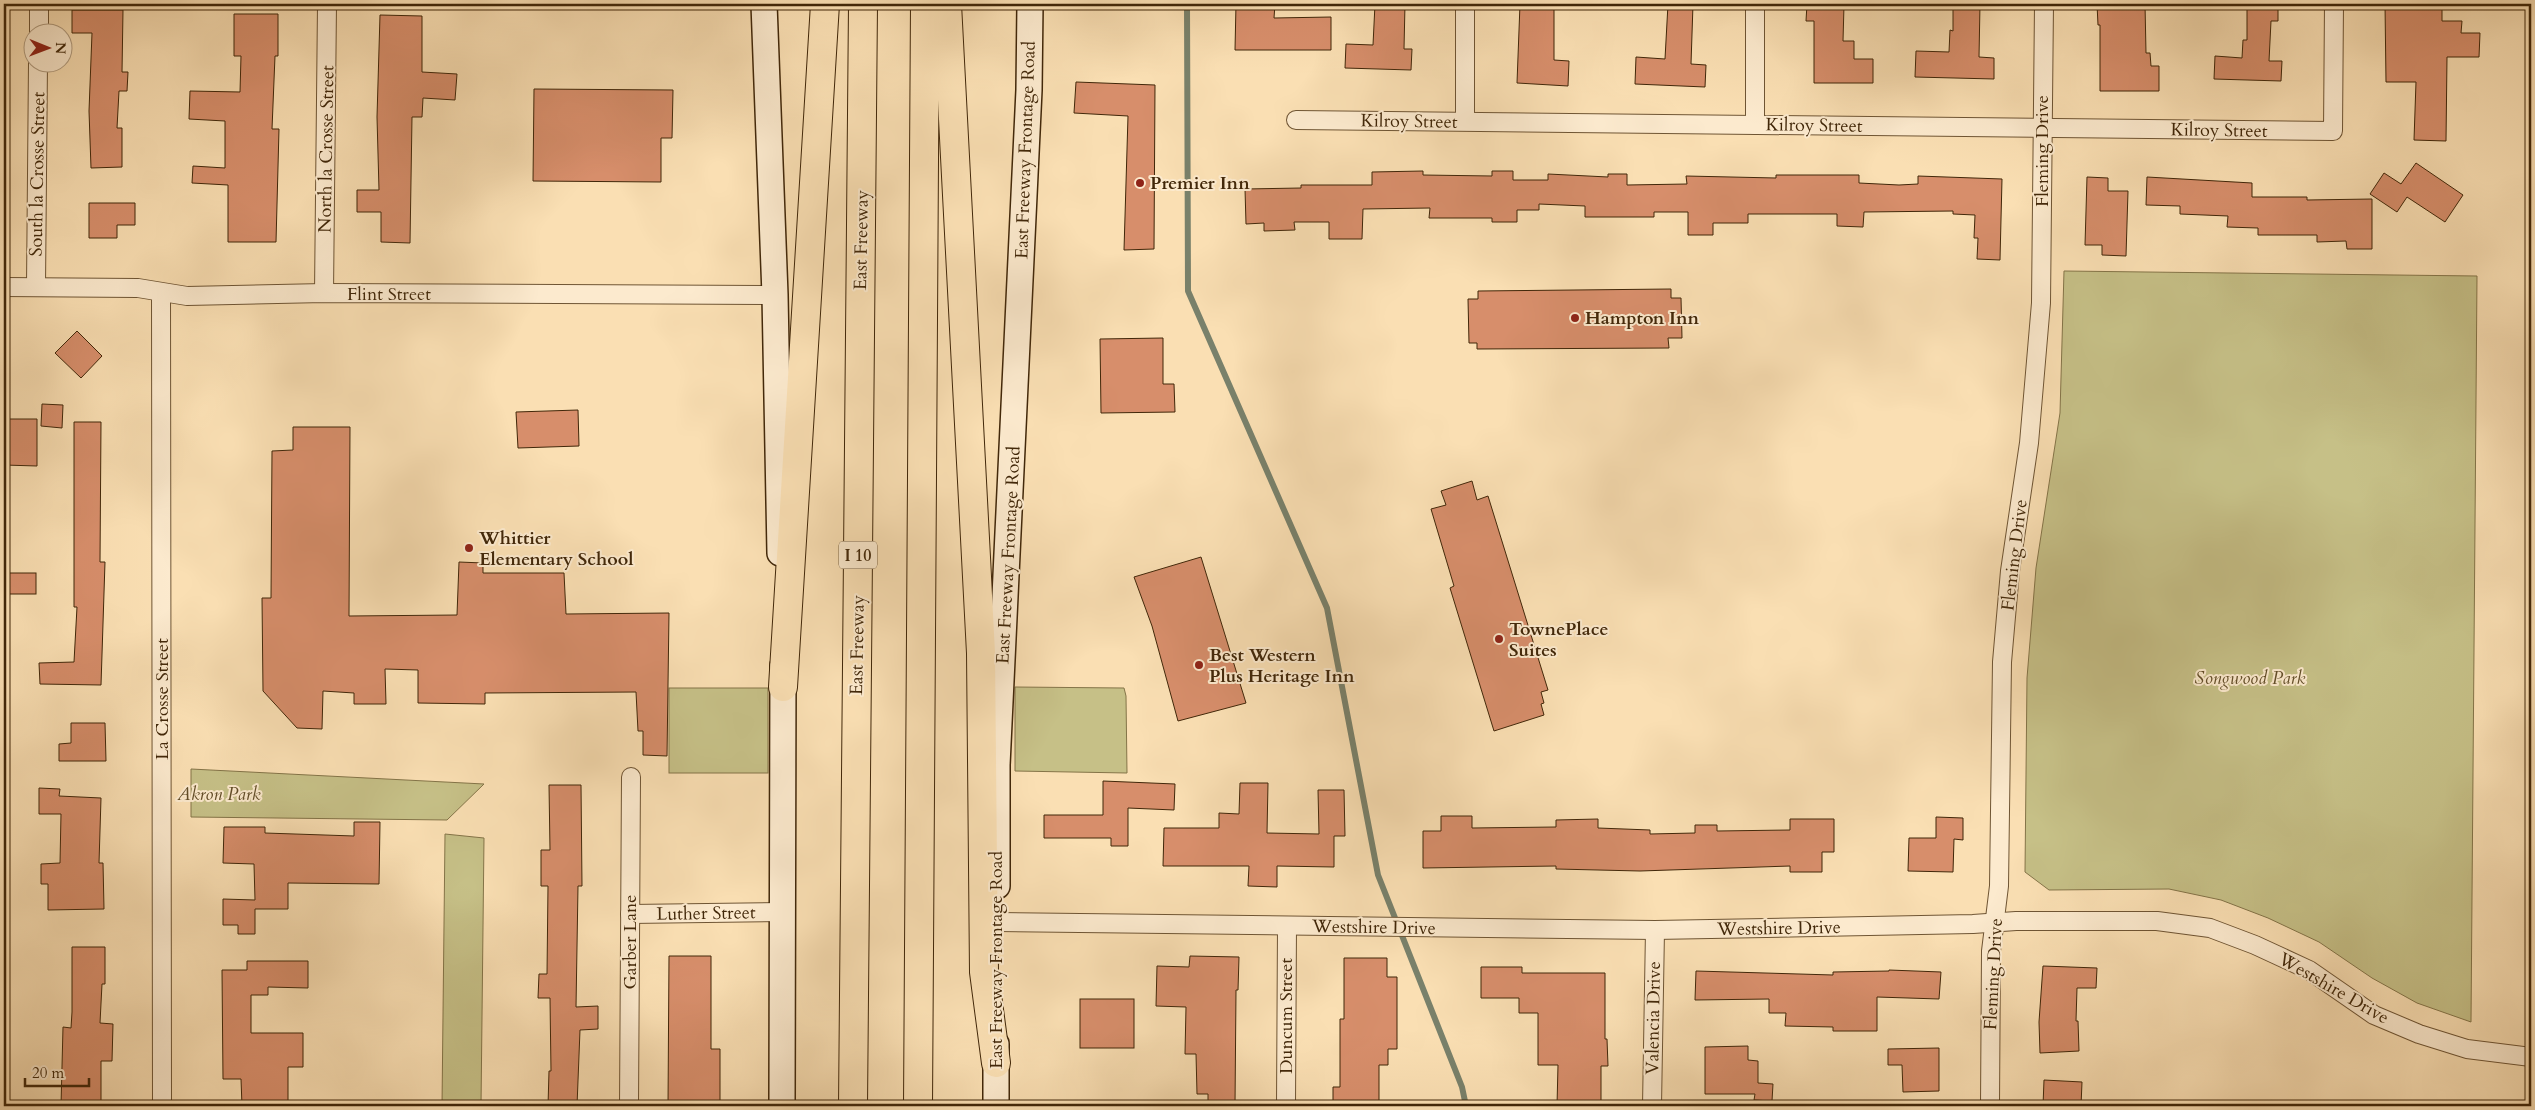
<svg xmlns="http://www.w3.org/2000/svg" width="2535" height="1110" font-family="Cardo,serif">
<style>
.green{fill:#c6c087;stroke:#847448}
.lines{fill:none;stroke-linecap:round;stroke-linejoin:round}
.stream{stroke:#79816b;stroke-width:6}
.building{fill:#d78e6b;stroke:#412709}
.minor-casing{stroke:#6f5534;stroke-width:20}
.secondary-casing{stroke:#412709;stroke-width:28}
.motorway-casing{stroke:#412709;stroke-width:30}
.minor{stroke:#fceace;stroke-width:18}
.secondary{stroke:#fceace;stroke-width:25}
.motorway{stroke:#fadfb3;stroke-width:28}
.poi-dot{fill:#8f2418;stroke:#fceace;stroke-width:2}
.labels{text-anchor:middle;stroke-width:4;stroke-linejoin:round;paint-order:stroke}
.shield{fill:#fceace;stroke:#796244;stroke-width:1}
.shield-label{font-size:16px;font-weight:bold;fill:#412709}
.street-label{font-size:18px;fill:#412709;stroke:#fceace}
.poi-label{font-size:18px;font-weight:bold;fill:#412709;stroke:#fceace;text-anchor:start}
.park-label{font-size:18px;font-style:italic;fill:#624d28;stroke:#fceace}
</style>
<rect width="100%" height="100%" fill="#fadfb3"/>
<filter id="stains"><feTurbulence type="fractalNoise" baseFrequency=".004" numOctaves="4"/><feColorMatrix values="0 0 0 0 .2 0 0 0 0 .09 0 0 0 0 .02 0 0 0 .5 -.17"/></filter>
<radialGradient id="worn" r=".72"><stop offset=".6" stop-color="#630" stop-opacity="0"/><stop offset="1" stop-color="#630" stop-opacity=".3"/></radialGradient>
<g class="green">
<path d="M 2064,271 L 2477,276 L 2471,1022 L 2417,1003 L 2372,978 L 2319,942 L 2268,918 L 2221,900 L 2169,889 L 2049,890 L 2025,872 L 2027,678 L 2036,568 L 2060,413 Z"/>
<path d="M 1015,687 L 1124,688 L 1126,696 L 1127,773 L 1015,771 Z"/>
<rect x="669" y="688" width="99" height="85"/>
<path d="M 191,769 L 484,784 L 447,820 L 191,817 Z"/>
<path d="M 445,834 L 484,838 L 481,1106 L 442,1106 Z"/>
</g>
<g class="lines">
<path class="stream" d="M 1187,4 L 1188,291 L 1327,608 L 1378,875 L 1462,1087 L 1466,1106"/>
</g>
<g class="building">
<path d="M 1236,4 L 1275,4 L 1274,18 L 1331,17 L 1331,50 L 1235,50 Z"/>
<path d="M 1375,4 L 1405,4 L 1404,49 L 1412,49 L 1411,70 L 1345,68 L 1346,44 L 1373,45 Z"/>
<path d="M 1520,4 L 1554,4 L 1554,60 L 1569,61 L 1568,86 L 1517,83 Z"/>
<path d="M 1668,4 L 1693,4 L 1691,64 L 1706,65 L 1705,87 L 1635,84 L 1636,57 L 1665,59 Z"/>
<path d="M 1807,4 L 1844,5 L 1843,41 L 1854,41 L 1854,59 L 1873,59 L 1873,83 L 1814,83 L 1814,21 L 1806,21 Z"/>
<path d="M 1953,4 L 1980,4 L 1979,57 L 1994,58 L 1994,79 L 1915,77 L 1916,51 L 1949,52 L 1950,30 L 1953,31 Z"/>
<path d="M 2097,4 L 2145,4 L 2146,53 L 2150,53 L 2151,66 L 2159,66 L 2159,91 L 2100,91 L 2100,25 L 2098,25 Z"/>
<path d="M 2247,4 L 2278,4 L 2278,21 L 2271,21 L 2269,61 L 2282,61 L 2281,81 L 2214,79 L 2215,56 L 2242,58 L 2243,40 L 2247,40 Z"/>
<path d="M 2385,4 L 2442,4 L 2442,21 L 2462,21 L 2461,33 L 2480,33 L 2479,57 L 2447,57 L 2446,141 L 2414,140 L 2416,82 L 2386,82 Z"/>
<path d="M 72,10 L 123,10 L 122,72 L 128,72 L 127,91 L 119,91 L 117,128 L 122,128 L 122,167 L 91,168 L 89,111 L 92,33 L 72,33 Z"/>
<path d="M 234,14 L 278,14 L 278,56 L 275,56 L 272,129 L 279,129 L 276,242 L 228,242 L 228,185 L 192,183 L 193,166 L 225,168 L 225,121 L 189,119 L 190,91 L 240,92 L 241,56 L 234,56 Z"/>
<path d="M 380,15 L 422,16 L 422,72 L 457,74 L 455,100 L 423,98 L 422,117 L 412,117 L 410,243 L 381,242 L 381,212 L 357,212 L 357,190 L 379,190 L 377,117 Z"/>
<path d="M 1076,82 L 1155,85 L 1154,249 L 1124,250 L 1128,116 L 1074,113 Z"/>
<path d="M 534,89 L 673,90 L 672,138 L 661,138 L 661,182 L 533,181 Z"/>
<path d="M 2416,163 L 2463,195 L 2445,222 L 2407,197 L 2397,212 L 2370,194 L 2384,173 L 2401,184 Z"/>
<path d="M 1423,171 L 1423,175 L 1492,176 L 1492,171 L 1513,171 L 1513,180 L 1548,180 L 1548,174 L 1608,177 L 1608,174 L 1627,174 L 1627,185 L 1687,184 L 1686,176 L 1776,178 L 1776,175 L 1859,175 L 1859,183 L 1899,185 L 1918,184 L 1918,176 L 2002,179 L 2000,260 L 1977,259 L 1978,238 L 1974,238 L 1975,215 L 1953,214 L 1953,211 L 1864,212 L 1863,227 L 1837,226 L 1837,214 L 1748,214 L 1748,223 L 1713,223 L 1713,235 L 1688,235 L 1688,212 L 1654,212 L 1654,217 L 1585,217 L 1585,206 L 1539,204 L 1539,210 L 1517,210 L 1517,222 L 1492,222 L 1492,218 L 1429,218 L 1430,208 L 1363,209 L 1362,239 L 1329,239 L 1329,222 L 1294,222 L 1295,230 L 1264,231 L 1264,223 L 1246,224 L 1245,189 L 1301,188 L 1301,185 L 1372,185 L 1372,172 Z"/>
<path d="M 2087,177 L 2108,178 L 2108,191 L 2128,191 L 2126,256 L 2102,255 L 2102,245 L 2085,245 Z"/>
<path d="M 2147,177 L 2252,183 L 2252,197 L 2307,197 L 2307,200 L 2372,199 L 2372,249 L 2347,249 L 2346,241 L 2317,242 L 2317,235 L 2258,235 L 2258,228 L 2227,227 L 2228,216 L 2180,214 L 2180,206 L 2146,205 Z"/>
<path d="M 89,203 L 135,203 L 135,225 L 117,225 L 117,238 L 89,238 Z"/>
<path d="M 1671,289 L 1671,298 L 1681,298 L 1682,338 L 1668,338 L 1669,348 L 1477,349 L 1477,343 L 1469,343 L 1468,299 L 1478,299 L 1478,291 Z"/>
<path d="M 77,331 L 102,356 L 81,378 L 55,353 Z"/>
<path d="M 1163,338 L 1163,384 L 1174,384 L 1175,412 L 1101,413 L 1100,339 Z"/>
<path d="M 42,404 L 63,405 L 62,428 L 41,426 Z"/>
<path d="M 578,410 L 579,446 L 518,448 L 516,412 Z"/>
<path d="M 4,419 L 37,419 L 37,466 L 4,465 Z"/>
<path d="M 74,422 L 101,422 L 100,562 L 105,562 L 101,685 L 40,684 L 39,663 L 74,662 L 77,607 L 74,607 Z"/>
<path d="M 293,427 L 350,427 L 349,616 L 457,615 L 459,562 L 483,563 L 483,573 L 564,573 L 566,614 L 669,613 L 667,756 L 643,755 L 643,731 L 638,731 L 636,692 L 485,693 L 485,704 L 418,703 L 418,670 L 385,669 L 386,704 L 354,704 L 354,693 L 323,691 L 322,729 L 297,728 L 263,691 L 262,598 L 271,598 L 272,451 L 293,450 Z"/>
<path d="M 1472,481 L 1477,500 L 1488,496 L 1548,690 L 1541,692 L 1544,703 L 1541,704 L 1544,715 L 1494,731 L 1450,588 L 1454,586 L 1431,509 L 1446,505 L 1441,491 Z"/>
<path d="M 1201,557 L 1246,703 L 1178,721 L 1152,626 L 1134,577 Z"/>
<rect x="4" y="573" width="32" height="21"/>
<path d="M 71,723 L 105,723 L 106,761 L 59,761 L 59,744 L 71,743 Z"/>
<path d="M 1103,781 L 1175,784 L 1174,810 L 1128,808 L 1128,846 L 1111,846 L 1111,838 L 1044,838 L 1044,815 L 1103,815 Z"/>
<path d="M 1240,783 L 1268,783 L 1267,833 L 1319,834 L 1318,790 L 1344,790 L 1345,836 L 1334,836 L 1334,867 L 1277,866 L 1277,887 L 1248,886 L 1249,866 L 1163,866 L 1164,828 L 1219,828 L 1219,813 L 1239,814 Z"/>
<path d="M 549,785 L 581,785 L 582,886 L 578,886 L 576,1007 L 598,1006 L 598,1029 L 580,1030 L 577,1106 L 548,1106 L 549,1071 L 551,1071 L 550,998 L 538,998 L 539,974 L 547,974 L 548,886 L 541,886 L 541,850 L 550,850 Z"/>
<path d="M 39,788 L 60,789 L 59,796 L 101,798 L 99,863 L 103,863 L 104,909 L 48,910 L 48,884 L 41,884 L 41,864 L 60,863 L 61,814 L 39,814 Z"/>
<path d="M 1441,816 L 1472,816 L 1472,828 L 1556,827 L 1556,820 L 1598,819 L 1598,828 L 1650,830 L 1650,834 L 1695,833 L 1695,825 L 1717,825 L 1717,831 L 1790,830 L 1790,819 L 1834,819 L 1834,852 L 1822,852 L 1822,872 L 1790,872 L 1790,866 L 1640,871 L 1556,869 L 1556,866 L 1423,868 L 1423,831 L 1441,831 Z"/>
<path d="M 1936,817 L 1963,818 L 1963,840 L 1954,839 L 1953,872 L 1908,871 L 1909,838 L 1936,838 Z"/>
<path d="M 354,822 L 380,822 L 379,884 L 288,883 L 288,909 L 255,909 L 255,934 L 238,934 L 238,925 L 223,925 L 223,899 L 255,900 L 254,864 L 223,863 L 224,827 L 265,827 L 265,833 L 354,836 Z"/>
<path d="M 72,947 L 105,947 L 105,984 L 102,984 L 100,1023 L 113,1024 L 112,1061 L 101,1061 L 101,1106 L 61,1106 L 63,1027 L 71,1028 L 72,1012 Z"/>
<path d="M 669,956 L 711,956 L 711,1049 L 720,1049 L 720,1106 L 668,1106 Z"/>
<path d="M 1190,956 L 1239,957 L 1238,990 L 1236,990 L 1235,1106 L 1208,1106 L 1208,1094 L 1197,1094 L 1196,1054 L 1185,1054 L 1186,1007 L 1156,1006 L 1157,966 L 1189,967 Z"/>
<path d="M 1344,958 L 1387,958 L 1387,977 L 1397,977 L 1397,1049 L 1388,1049 L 1388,1065 L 1379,1065 L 1379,1106 L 1333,1105 L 1333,1087 L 1340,1087 L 1340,1019 L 1344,1019 Z"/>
<path d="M 247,961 L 308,961 L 308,988 L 268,987 L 268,995 L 251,995 L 251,1033 L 303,1033 L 303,1067 L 288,1067 L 288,1106 L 242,1106 L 241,1079 L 223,1079 L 222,970 L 247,970 Z"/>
<path d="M 2043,966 L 2097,968 L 2096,988 L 2077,988 L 2076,1021 L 2078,1021 L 2079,1051 L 2040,1053 L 2039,1022 Z"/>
<path d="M 1481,967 L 1522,967 L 1522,973 L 1605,973 L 1605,1039 L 1607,1039 L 1608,1066 L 1601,1066 L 1601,1106 L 1557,1106 L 1558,1065 L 1538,1065 L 1538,1013 L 1519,1013 L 1519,998 L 1481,998 Z"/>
<path d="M 1889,970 L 1941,972 L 1939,999 L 1877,997 L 1877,1031 L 1833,1031 L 1833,1027 L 1785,1026 L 1786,1013 L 1769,1013 L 1769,999 L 1695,1000 L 1696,971 L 1833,975 L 1833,972 L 1889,971 Z"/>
<rect x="1080" y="999" width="54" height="49"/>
<path d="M 1748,1046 L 1748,1060 L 1758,1061 L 1758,1083 L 1773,1084 L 1772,1101 L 1754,1100 L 1755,1094 L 1705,1094 L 1705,1047 Z"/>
<path d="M 1939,1048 L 1939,1091 L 1903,1092 L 1902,1065 L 1888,1065 L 1888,1049 Z"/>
<path d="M 2044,1080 L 2082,1082 L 2081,1106 L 2043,1106 Z"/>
</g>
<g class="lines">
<g class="minor-casing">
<g id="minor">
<path d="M 39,32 L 39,4"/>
<path d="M 1296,120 L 2333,131 L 2334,4"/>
<path d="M 1465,121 L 1465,4"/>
<path d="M 1755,125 L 1755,4"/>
<path d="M 36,286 L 38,62"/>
<path d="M 4,287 L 138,288 L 187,296 L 324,293 L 775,295"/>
<path d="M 161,293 L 162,1106"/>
<path d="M 324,293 L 327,4"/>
<path d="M 630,914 L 782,912"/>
<path d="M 997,922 L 1655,930 L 1973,924 L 2016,921 L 2157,921 L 2210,928 L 2255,945 L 2309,970 L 2374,1015 L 2419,1034 L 2467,1049 L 2531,1057"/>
<path d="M 629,1106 L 631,777"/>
<path d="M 1286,1106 L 1287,926"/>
<path d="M 1652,1106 L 1655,930"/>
<path d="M 1990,1106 L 1991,951 L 1999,886 L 2002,662 L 2010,571 L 2029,443 L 2041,303 L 2044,4"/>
</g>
</g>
<g class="secondary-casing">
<g id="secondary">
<path d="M 764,4 L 775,295 L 780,553"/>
<path d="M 997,886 L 997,765 L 1029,90 L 1030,4"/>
<path d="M 782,1106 L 783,666"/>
<path d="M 996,1106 L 996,1044"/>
</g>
</g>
<g class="motorway-casing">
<g id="motorway">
<path d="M 947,4 L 981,653 L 984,972 L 996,1063"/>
<path d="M 783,687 L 825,4"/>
<path d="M 853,1106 L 863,4"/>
<path d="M 918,1106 L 925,4"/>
</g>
</g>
<use href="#minor" class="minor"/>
<use href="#secondary" class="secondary"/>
<use href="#motorway" class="motorway"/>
</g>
<g class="poi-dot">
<circle cx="1140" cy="183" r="5"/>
<circle cx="1575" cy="318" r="5"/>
<circle cx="469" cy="548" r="5"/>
<circle cx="1499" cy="639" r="5"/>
<circle cx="1199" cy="665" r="5"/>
</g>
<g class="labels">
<rect class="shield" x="839" y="541.5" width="38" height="27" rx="4"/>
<g class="shield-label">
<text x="858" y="561">I 10</text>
</g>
<g class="street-label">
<text transform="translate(1409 121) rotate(1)" y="6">Kilroy Street</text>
<text transform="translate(1814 125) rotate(1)" y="6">Kilroy Street</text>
<text transform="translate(2219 130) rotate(1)" y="6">Kilroy Street</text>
<text transform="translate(326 149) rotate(-89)" y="6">North la Crosse Street</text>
<text transform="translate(1025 150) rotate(-88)" y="6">East Freeway Frontage Road</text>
<text transform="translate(2042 151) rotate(-90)" y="6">Fleming Drive</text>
<text transform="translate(37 174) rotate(-89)" y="6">South la Crosse Street</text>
<text transform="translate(861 240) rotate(-89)" y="6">East Freeway</text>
<text x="389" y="300">Flint Street</text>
<text transform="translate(1008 555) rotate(-87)" y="6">East Freeway Frontage Road</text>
<text transform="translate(2014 555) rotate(-83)" y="6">Fleming Drive</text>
<text transform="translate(857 645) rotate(-89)" y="6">East Freeway</text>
<text transform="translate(162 699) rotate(-90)" y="6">La Crosse Street</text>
<text transform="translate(706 913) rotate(-1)" y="6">Luther Street</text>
<text transform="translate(1374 927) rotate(1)" y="6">Westshire Drive</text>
<text transform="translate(1779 928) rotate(-1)" y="6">Westshire Drive</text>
<text transform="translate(630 942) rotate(-90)" y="6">Garber Lane</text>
<text transform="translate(996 960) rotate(-90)" y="6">East Freeway Frontage Road</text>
<text transform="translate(1993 974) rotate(-87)" y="6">Fleming Drive</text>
<text transform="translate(2334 988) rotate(30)" y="6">Westshire Drive</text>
<text transform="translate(1286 1016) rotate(-90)" y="6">Duncum Street</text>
<text transform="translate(1653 1018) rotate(-89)" y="6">Valencia Drive</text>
</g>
<g class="poi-label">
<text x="1150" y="189">Premier Inn</text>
<text x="1585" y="324">Hampton Inn</text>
<text x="479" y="544">Whittier<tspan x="479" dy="21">Elementary School</tspan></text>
<text x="1509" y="635">TownePlace<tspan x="1509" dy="21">Suites</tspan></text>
<text x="1209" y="661">Best Western<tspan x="1209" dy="21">Plus Heritage Inn</tspan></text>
</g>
<g class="park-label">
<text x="2250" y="684">Songwood Park</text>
<text x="219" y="800">Akron Park</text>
</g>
</g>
<rect width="2535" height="1110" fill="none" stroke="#fadfb3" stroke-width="20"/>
<rect x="5" y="5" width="2525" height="1100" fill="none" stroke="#412709" stroke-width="2.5"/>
<rect x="10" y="10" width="2515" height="1090" fill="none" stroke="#412709"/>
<g transform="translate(48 48) rotate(91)"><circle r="24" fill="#fceace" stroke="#b19c7f"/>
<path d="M0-4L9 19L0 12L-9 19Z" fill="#8f2418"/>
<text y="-8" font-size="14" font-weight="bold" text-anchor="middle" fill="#412709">N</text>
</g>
<path d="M25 1078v8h64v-8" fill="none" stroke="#412709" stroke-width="2.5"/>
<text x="32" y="1078" font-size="15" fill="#412709" stroke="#fceace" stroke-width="4" paint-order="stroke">20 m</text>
<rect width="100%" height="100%" filter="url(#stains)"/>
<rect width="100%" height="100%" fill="url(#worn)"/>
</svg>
